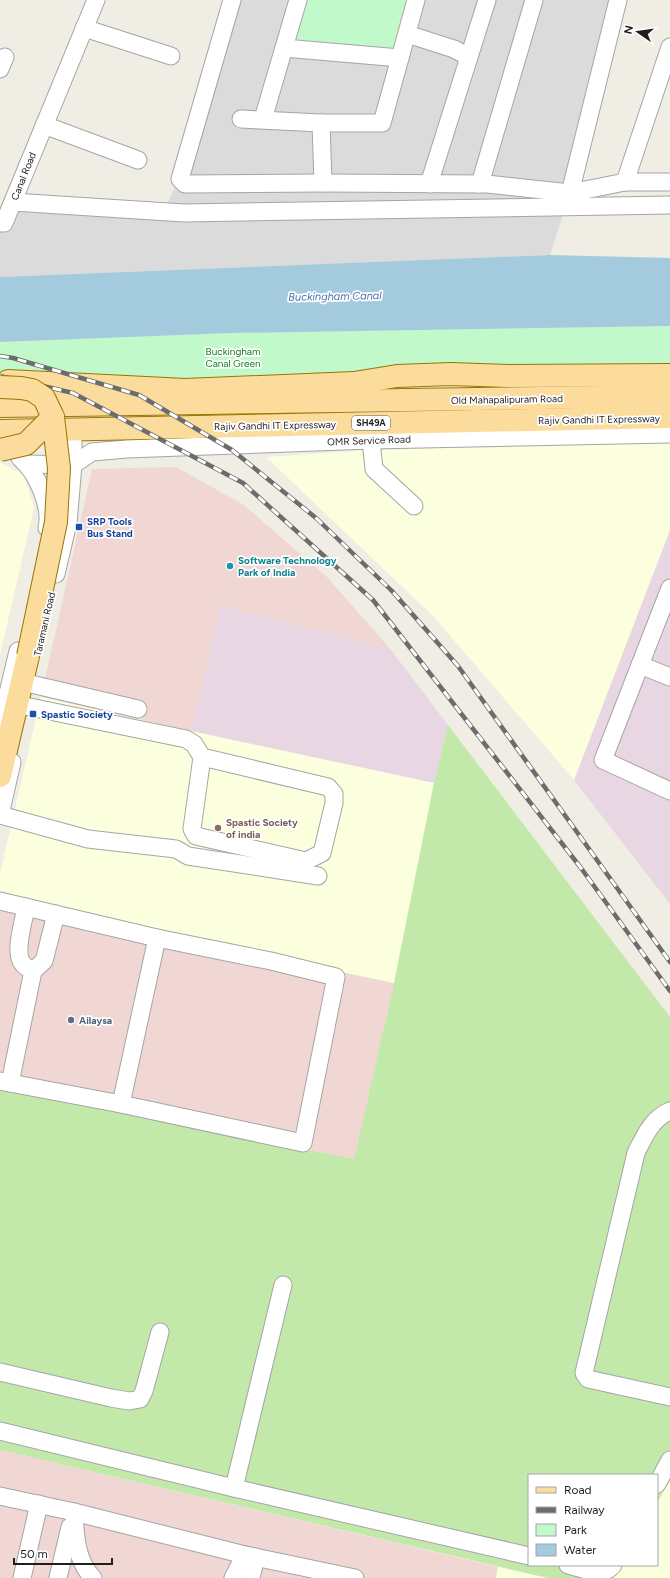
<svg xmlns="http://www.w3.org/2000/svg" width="670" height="1578" font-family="Figtree,sans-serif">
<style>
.residential{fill:#dcdbdb}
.commercial{fill:#f0d7d3}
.industrial{fill:#e8d6e3}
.education{fill:#fcffdd}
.grass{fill:#c3e9aa}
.park{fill:#c1f9cb}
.water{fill:#a4cadd}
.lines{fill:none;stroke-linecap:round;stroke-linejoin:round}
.minor-casing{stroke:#a5a5a5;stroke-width:19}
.major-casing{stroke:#987500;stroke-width:24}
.minor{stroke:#fff;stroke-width:17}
.major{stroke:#fcdc9d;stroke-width:22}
.rail-casing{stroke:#6c6c6c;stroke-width:4.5}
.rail{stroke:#fff;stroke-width:3;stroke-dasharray:9;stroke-linecap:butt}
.major-bridge-casing{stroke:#987500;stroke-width:24;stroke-linecap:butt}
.major-bridge{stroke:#fcdc9d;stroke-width:22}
.transit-dot{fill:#1a4fb4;stroke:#fff;stroke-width:1.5}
.culture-dot{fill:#0f9aa8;stroke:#fff;stroke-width:1.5}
.education-dot{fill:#8d6e63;stroke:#fff;stroke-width:1.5}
.service-dot{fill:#5c6f8a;stroke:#fff;stroke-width:1.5}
.labels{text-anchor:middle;stroke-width:3.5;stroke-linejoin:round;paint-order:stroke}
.shield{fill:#fff;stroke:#626262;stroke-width:1}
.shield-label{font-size:9px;font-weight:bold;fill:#1e1e1e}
.street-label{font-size:10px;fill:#1e1e1e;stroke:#fff}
.park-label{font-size:10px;fill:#0b7d20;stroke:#fff}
.transit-label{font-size:10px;font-weight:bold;fill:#164399;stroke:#fff;text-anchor:start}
.culture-label{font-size:10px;font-weight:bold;fill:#0d838f;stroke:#fff;text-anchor:start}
.education-label{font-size:10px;font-weight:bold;fill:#785e54;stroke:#fff;text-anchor:start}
.service-label{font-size:10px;font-weight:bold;fill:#4e5e75;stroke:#fff;text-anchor:start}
.water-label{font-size:11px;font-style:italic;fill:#4a72ae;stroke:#fff}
</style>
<rect width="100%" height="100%" fill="#efede4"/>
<path class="residential" d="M 232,0 L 622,0 L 570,193 L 550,255 L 0,277 L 0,223 L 13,202 L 163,212 L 177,183 Z"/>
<g class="commercial">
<path d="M 176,467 L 244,505 L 326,576 L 391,650 L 221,606 L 191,731 L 41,697 L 92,469 Z"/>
<path d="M 0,900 L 394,983 L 354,1159 L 0,1088 Z"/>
<path d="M 0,1450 L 498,1567 L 496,1578 L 0,1578 Z"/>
</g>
<g class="industrial">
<path d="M 670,530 L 670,904 L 574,780 Z"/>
<path d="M 221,606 L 391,650 L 448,725 L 434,783 L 191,731 Z"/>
</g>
<g class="education">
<path d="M 670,442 L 670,530 L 574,780 L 434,617 L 266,457 L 372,450 Z"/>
<path d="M 0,462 L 24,475 L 34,508 L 0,655 Z"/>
<path d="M 41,697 L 191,731 L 434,783 L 394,983 L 0,900 L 0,873 Z"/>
<path d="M 670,1480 L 670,1578 L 614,1578 L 622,1565 L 657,1565 L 657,1503 Z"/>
<path d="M 498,1567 L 548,1578 L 496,1578 Z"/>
</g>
<path class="grass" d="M 448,725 L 670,1017 L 670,1480 L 657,1503 L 657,1475 L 529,1475 L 529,1565 L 622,1565 L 614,1578 L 548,1578 L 0,1450 L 0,1088 L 354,1159 L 394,983 L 434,783 Z"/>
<g class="park">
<path d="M 302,0 L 411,0 L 396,52 L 289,44 Z"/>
<path d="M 670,326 L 670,369 L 324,378 L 0,383 L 0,342 L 232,333 Z"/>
</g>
<path class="water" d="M 550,255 L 670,258 L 670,326 L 232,333 L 0,342 L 0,277 Z"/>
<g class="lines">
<g class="minor-casing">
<g id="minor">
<path d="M 232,0 L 180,179 L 185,184 L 323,183 L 487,184 L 570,193 L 625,182 L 670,182"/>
<path d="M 84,28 L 171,56"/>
<path d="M 407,34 L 454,49 L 469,57"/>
<path d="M 284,48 L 400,58"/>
<path d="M 0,69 L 5,57"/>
<path d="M 241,119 L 321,123 L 382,123 L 416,0"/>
<path d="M 263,119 L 298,0"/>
<path d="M 321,123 L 323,183"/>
<path d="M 44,125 L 138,160"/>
<path d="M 625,182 L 670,47"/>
<path d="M 429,184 L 487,0"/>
<path d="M 480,184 L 534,0"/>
<path d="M 570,193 L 618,0"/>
<path d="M 13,202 L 184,213 L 670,205"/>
<path d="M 0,223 L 4,223 L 96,0"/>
<path d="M 371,440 L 374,469 L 414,506"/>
<path d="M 20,458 C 37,473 52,506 47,528"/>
<path d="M 27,464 L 73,465 L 92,452 L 127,449 L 371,440 L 670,434"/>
<path d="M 56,574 L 68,523 L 73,465 L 73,430"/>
<path d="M 670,588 L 603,760 L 670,791"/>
<path d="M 640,665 L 670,677"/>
<path d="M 31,684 L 138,709"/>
<path d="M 25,706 L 186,739 L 194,744 L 202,757 L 192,829 L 196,836 L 306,861 L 322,853 L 334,803 L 334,794 L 328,787 L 202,757"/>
<path d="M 0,727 L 18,651"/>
<path d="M 0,815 L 12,762"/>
<path d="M 0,815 L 88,839 L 176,849 L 188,856 L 318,876"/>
<path d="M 0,901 L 157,938 L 121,1104 L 0,1081"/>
<path d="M 33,971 L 44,961 L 56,914"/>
<path d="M 10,1083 L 33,971 C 30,969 25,967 23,964 C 13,953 24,921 26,907"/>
<path d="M 121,1104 L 303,1143 L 336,977 L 271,961 L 157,938"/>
<path d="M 670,1111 C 652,1118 644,1137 636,1153 L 584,1373 L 588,1379 L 670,1397"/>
<path d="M 0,1372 L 111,1398 L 129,1401 L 140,1399 L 144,1391 L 160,1332"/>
<path d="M 0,1431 L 234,1488 L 529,1556"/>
<path d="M 657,1484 L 670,1460"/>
<path d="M 234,1488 L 283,1285"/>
<path d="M 0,1496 L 74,1512 L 245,1555 L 355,1578"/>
<path d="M 74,1512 C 75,1534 76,1561 93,1578"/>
<path d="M 568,1565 C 581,1568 603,1578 613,1565"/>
<path d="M 22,1578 L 39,1504"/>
<path d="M 58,1578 L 70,1527"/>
<path d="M 233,1578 L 245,1555"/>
<path d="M 251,1578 L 256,1557"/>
</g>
</g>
<g class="major-casing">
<g id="major">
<path d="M 8,381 L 185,390 L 354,383 L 397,376 L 451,374 L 508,376 L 670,375"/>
<path d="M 0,406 L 670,396"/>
<path d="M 0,431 L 670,417"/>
<path d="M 0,776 L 28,656"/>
</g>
</g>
<use href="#minor" class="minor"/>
<use href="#major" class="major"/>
<g class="rail-casing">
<g id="rail">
<path d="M 0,356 L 13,358 L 139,395 L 232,450 L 316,518 L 392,591 L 458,666 L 670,962"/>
<path d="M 0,376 L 73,393 L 243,483 L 373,600 L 581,868 L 670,991"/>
</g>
</g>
<use href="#rail" class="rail"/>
<g class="major-bridge-casing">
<g id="major-bridge">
<path d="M 0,387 L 21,388 L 32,390 L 44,398 L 53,417 L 59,468 L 56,522 L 28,656"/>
<path d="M 0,450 L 26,444 L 53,417"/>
</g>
</g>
<use href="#major-bridge" class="major-bridge"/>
</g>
<g class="transit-dot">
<rect x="75" y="523" width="8" height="8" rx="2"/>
<rect x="29" y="710" width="8" height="8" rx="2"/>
</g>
<circle class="culture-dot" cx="230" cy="566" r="4"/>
<circle class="education-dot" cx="218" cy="828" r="4"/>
<circle class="service-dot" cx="71" cy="1020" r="4"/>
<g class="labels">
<rect class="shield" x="352" y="416" width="38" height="14" rx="3"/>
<g class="shield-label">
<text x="371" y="426">SH49A</text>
</g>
<g class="street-label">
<text transform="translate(23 176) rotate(-68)" y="4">Canal Road</text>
<text transform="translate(507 399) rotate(-1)" y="4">Old Mahapalipuram Road</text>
<text transform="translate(599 419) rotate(-1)" y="4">Rajiv Gandhi IT Expressway</text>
<text transform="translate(275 425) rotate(-1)" y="4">Rajiv Gandhi IT Expressway</text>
<text transform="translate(369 440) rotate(-2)" y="4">OMR Service Road</text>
<text transform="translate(44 624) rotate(-77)" y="4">Taramani Road</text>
</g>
<g class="park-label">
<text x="233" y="355">Buckingham<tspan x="233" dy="12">Canal Green</tspan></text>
</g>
<g class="transit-label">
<text x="87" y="525">SRP Tools<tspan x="87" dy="12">Bus Stand</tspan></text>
<text x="41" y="718">Spastic Society</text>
</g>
<g class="culture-label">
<text x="238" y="564">Software Technology<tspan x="238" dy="12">Park of India</tspan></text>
</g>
<g class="education-label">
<text x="226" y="826">Spastic Society<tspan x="226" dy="12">of india</tspan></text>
</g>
<g class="service-label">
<text x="79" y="1024">Ailaysa</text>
</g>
<g class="water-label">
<text transform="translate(335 296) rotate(-1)" y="4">Buckingham Canal</text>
</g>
</g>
<rect x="528" y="1474" width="130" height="92" fill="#ffffff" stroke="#a5a5a5"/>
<rect x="536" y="1487" width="20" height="6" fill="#fcdc9d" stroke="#a5a5a5"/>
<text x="564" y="1494" font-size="12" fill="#1e1e1e">Road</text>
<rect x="536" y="1507" width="20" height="6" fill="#6c6c6c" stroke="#a5a5a5"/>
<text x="564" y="1514" font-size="12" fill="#1e1e1e">Railway</text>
<rect x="536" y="1524" width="20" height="12" fill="#c1f9cb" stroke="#a5a5a5"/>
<text x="564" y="1534" font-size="12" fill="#1e1e1e">Park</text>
<rect x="536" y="1544" width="20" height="12" fill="#a4cadd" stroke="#a5a5a5"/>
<text x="564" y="1554" font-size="12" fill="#1e1e1e">Water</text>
<g transform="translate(638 32) rotate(283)" stroke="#ffffff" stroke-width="3" paint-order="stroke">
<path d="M0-3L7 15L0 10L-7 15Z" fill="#1e1e1e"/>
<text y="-6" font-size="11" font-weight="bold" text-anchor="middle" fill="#1e1e1e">N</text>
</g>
<path d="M14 1558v6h98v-6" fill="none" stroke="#1e1e1e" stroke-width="2"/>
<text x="20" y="1558" font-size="12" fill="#1e1e1e" stroke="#ffffff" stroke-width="3" paint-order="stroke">50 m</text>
</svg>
